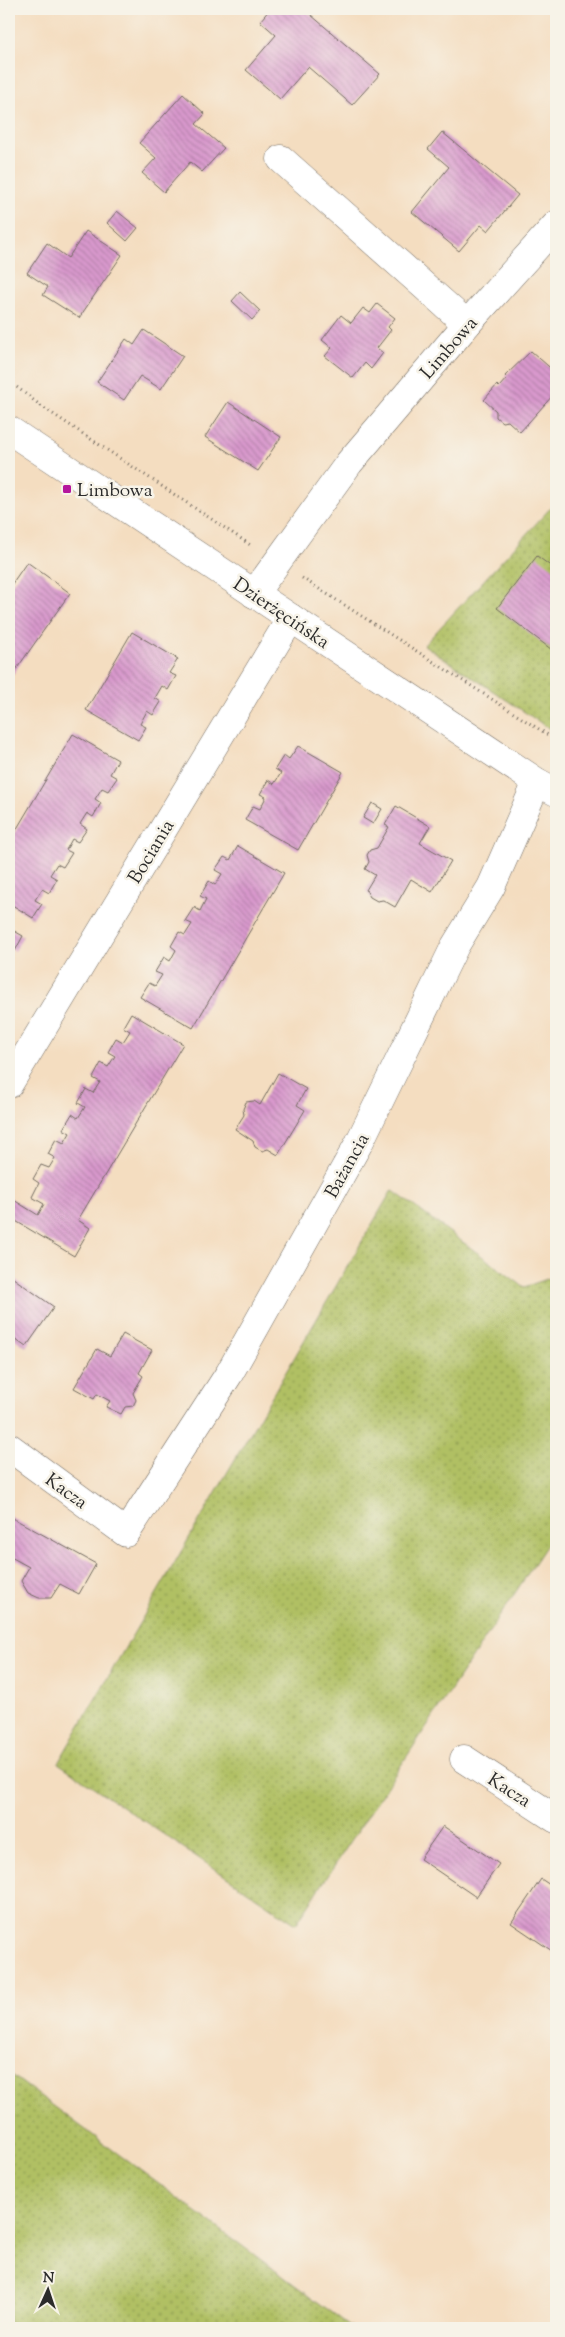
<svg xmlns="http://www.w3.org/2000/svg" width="565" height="2337" font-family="'Sorts Mill Goudy',serif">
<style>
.grass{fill:url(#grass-dots);stroke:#6e7647}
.building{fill:url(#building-back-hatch)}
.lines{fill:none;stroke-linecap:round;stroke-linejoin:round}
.minor-casing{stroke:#71695f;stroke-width:29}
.tertiary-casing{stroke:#71695f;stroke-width:29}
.path{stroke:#71695f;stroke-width:3;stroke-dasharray:1 4;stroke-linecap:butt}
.minor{stroke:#fff;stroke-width:28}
.tertiary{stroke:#fff;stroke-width:28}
.poi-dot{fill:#b5179e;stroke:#f7f3e8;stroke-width:2}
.labels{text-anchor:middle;stroke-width:5;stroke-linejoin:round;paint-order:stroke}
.street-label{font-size:19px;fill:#2b2b2b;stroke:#f7f3e8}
.poi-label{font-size:19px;fill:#2b2b2b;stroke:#f7f3e8;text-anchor:start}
</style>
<defs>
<pattern id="grass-dots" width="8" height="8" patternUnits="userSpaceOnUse" patternTransform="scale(1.25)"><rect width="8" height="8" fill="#b0c063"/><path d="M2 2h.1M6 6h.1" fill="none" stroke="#8f9c52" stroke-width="1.8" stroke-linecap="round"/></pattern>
<pattern id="building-back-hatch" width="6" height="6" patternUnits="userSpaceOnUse" patternTransform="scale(1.25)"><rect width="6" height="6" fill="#d999cd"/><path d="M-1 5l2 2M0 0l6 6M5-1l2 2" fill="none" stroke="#b07da7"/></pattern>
</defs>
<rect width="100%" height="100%" fill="#f7f3e8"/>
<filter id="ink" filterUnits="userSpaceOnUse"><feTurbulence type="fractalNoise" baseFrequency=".02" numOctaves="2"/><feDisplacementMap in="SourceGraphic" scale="10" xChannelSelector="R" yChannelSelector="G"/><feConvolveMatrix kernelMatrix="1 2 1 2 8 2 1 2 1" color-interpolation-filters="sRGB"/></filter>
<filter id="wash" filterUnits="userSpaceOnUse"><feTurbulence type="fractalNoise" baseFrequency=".0096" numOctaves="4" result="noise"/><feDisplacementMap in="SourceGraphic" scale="20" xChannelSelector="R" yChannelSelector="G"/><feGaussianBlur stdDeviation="1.12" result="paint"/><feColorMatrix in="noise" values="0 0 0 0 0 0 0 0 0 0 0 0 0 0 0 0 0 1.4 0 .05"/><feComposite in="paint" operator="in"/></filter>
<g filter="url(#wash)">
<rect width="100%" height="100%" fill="#f4ddc0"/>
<g class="grass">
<path d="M 556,502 L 556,733 L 424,645 Z"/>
<path d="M 392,1190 L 524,1287 L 556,1276 L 556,1531 L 296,1924 L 58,1763 Z"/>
<path d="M 9,2073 L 353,2328 L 9,2328 Z"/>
</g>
<g id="blocks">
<g class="building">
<path d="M 270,9 L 304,9 L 380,74 L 352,105 L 308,67 L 280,99 L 246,70 L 276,35 L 260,21 Z"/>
<path d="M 183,94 L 205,114 L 196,124 L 224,148 L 202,172 L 190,162 L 164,192 L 142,173 L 156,158 L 139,143 Z"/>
<path d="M 442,132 L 518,195 L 488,231 L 481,225 L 459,251 L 412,212 L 449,167 L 428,149 Z"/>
<path d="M 117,211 L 138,228 L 127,241 L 107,223 Z"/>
<path d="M 86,231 L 122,255 L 79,318 L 43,295 L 48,287 L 27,273 L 47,243 L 68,258 Z"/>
<path d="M 240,292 L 260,311 L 252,320 L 232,301 Z"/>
<path d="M 377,304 L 395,318 L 388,327 L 391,330 L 377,348 L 383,353 L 371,369 L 365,363 L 353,378 L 325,356 L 332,348 L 322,340 L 341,315 L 351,323 L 363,308 L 370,313 Z"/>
<path d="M 144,330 L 183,356 L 161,389 L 140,376 L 124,400 L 97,382 L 126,339 L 134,345 Z"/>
<path d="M 531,351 L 556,373 L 556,387 L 552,392 L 554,394 L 520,432 L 508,421 L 502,422 L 496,417 L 496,411 L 484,400 L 497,385 L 499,387 L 507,378 L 505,376 Z"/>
<path d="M 228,402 L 281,437 L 258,471 L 205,437 Z"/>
<path d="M 537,556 L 556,570 L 556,653 L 497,608 Z"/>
<path d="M 27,562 L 70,593 L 13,674 L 9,671 L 9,588 Z"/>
<path d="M 132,632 L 178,659 L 169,673 L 176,676 L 168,690 L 162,686 L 155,698 L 161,702 L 153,715 L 147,711 L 140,724 L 146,727 L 138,740 L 86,710 Z"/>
<path d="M 73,734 L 118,760 L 110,774 L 117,778 L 108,791 L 102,788 L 95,799 L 101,803 L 93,817 L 87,813 L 80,824 L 87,829 L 78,842 L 72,839 L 66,850 L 72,853 L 63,867 L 57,864 L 50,875 L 57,879 L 49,893 L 42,889 L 35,900 L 42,904 L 33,918 L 9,903 L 9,842 Z"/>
<path d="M 298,746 L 343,772 L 298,850 L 245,820 L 253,806 L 260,809 L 266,797 L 260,794 L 268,780 L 274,784 L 281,773 L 275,769 L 284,755 L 289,759 Z"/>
<path d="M 372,803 L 382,809 L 373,824 L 363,818 Z"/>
<path d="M 396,806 L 430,826 L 420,843 L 451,861 L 432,892 L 411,879 L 395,907 L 383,900 L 377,901 L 370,897 L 366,890 L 375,875 L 365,869 L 369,862 L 367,855 L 370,850 L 377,848 L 389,827 L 385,825 Z"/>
<path d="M 238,846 L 284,873 L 193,1028 L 140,997 L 149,983 L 155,986 L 162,975 L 155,972 L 164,957 L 170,961 L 176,950 L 171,946 L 179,932 L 185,935 L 192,924 L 185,921 L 194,907 L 200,911 L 206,899 L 200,896 L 209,881 L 215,885 L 222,874 L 215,870 L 224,857 L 230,860 Z"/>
<path d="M 9,928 L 23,936 L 15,951 L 9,947 Z"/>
<path d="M 131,1013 L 183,1044 L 78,1220 L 90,1228 L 74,1256 L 9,1217 L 9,1197 L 38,1215 L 44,1204 L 32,1197 L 39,1183 L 33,1179 L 41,1165 L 49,1168 L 55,1158 L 48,1154 L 56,1139 L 64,1143 L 70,1133 L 63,1129 L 72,1114 L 78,1118 L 85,1107 L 78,1103 L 86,1089 L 93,1093 L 100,1082 L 93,1078 L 101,1063 L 108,1067 L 115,1056 L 108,1052 L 116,1038 L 123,1042 L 130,1031 L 123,1027 Z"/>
<path d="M 278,1073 L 306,1089 L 297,1105 L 305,1110 L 278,1155 L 268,1149 L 262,1151 L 255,1147 L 253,1141 L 235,1129 L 244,1115 L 243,1109 L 246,1102 L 254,1101 L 260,1105 Z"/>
<path d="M 9,1275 L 54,1307 L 26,1347 L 9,1335 Z"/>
<path d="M 123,1334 L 152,1350 L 139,1373 L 143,1376 L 133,1393 L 136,1400 L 133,1406 L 125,1407 L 121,1414 L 106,1407 L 110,1401 L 97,1394 L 94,1399 L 74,1388 L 97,1349 L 110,1356 Z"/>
<path d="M 9,1516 L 96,1564 L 79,1594 L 60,1584 L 51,1598 L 39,1598 L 28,1593 L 21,1581 L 29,1567 L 9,1556 Z"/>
<path d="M 443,1826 L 499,1864 L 476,1897 L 420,1859 Z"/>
<path d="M 541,1879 L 556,1889 L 555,1953 L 511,1923 Z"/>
</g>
</g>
</g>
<g filter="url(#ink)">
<use href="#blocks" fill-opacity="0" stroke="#71695f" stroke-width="1"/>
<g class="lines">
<g class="minor-casing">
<g id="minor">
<path d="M 281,159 L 467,324"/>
<path d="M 254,594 L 349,463 L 467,324 L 556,225"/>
<path d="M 9,1084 L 291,618"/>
<path d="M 9,1447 L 126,1533 L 229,1374 L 359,1143 L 455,946 L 491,887 L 537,782"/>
<path d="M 464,1759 L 556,1819"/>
</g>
</g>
<g class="tertiary-casing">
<path id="tertiary" d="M 9,430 L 537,782 L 556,792"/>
</g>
<g class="path">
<path d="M 9,381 L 41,406 L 252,546"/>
<path d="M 302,578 L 556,740"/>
</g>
<use href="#minor" class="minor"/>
<use href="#tertiary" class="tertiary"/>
</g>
</g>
<rect class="poi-dot" x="62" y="484" width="10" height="10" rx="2.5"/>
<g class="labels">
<g class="street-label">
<text transform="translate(448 347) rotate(-49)" y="7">Limbowa</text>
<text transform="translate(282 612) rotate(34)" y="7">Dzierżęcińska</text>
<text transform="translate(150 851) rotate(-59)" y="7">Bociania</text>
<text transform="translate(346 1165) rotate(-61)" y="7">Bażancia</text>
<text transform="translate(67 1490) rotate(36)" y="7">Kacza</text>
<text transform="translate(510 1789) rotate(33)" y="7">Kacza</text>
</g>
<g class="poi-label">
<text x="77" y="496">Limbowa</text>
</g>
</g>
<rect width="565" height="2337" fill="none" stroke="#f7f3e8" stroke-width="30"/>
<g transform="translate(48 2290) rotate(3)" stroke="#f7f3e8" stroke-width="4" paint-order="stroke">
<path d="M0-4L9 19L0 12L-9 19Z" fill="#2b2b2b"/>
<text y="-8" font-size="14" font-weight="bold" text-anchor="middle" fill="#2b2b2b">N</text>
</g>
</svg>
